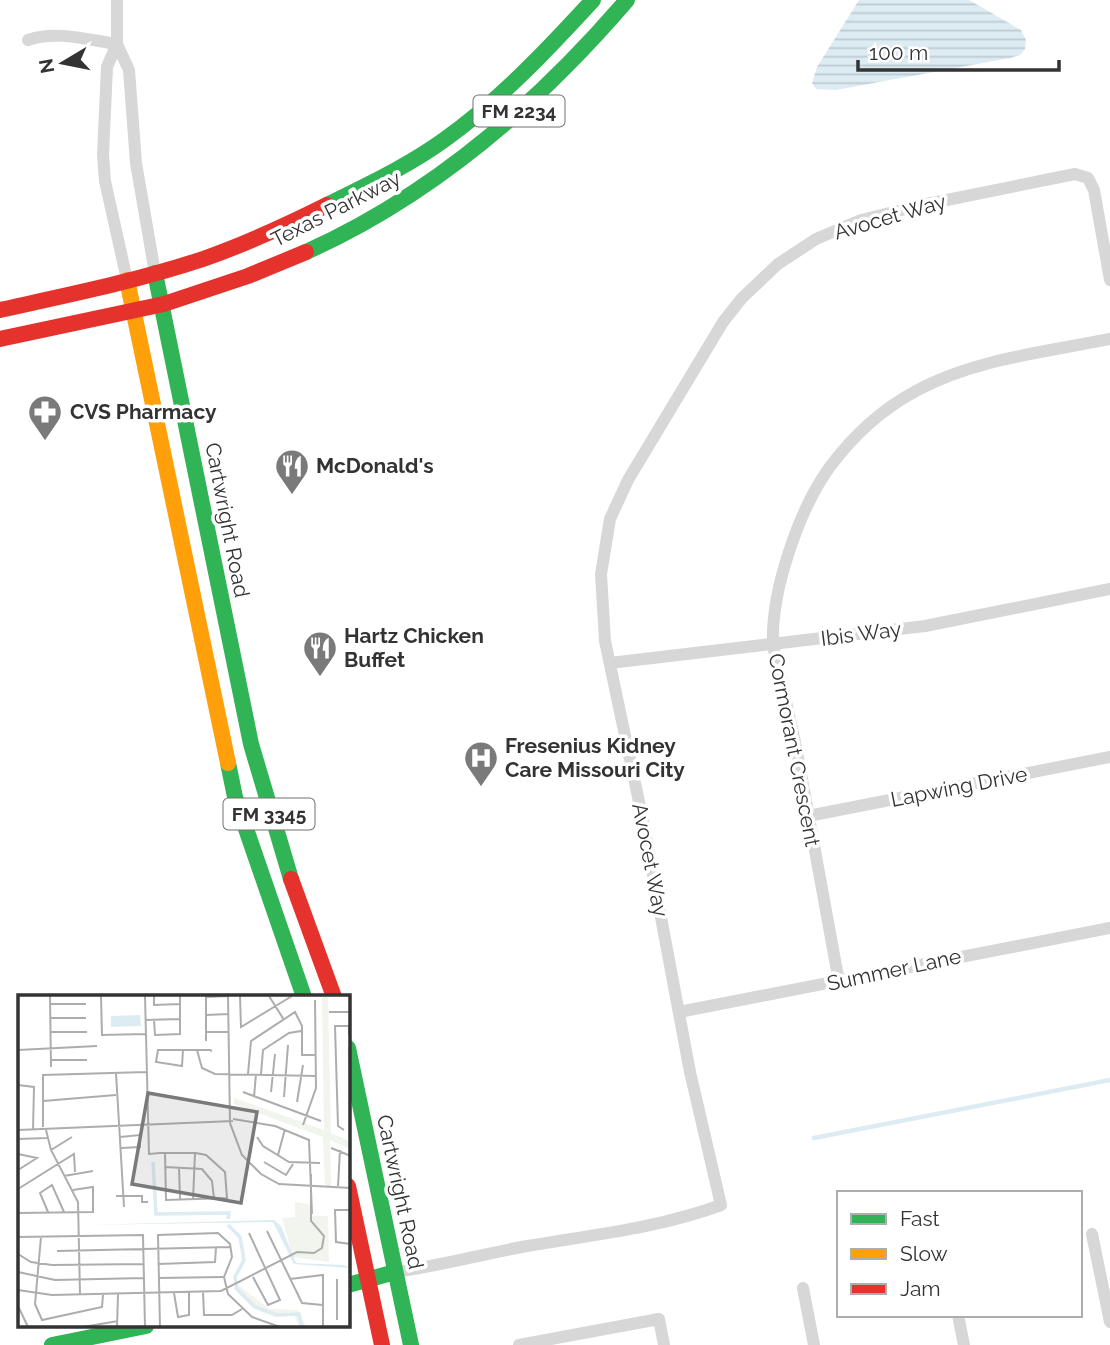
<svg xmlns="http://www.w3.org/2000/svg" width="1110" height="1345" font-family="Raleway,sans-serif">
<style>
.water{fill:url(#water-rules)}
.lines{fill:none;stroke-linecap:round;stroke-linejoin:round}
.stream{stroke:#ddebf3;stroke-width:4.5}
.street{stroke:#d7d7d7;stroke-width:12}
.fast{stroke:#30b455;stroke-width:16}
.slow{stroke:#ff9f0a;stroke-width:16}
.jam{stroke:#e5322d;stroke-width:16}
.labels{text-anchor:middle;stroke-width:7;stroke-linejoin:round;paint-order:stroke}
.shield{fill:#fff;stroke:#707070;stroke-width:2}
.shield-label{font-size:19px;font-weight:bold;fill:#333}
.street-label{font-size:21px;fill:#333;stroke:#fff}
.poi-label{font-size:21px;font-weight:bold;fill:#333;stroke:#fff;text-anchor:start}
.inset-river{fill:none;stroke:#ddebf3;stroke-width:3.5}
.inset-road{fill:none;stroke:#adadad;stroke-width:2}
.view{fill:#7a7a7a;fill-opacity:0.15;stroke:#7a7a7a;stroke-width:3.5}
.inset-edge{fill:none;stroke:#333;stroke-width:3.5}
</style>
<defs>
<pattern id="water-rules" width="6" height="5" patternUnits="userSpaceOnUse" patternTransform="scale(1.75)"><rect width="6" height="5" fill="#ddebf3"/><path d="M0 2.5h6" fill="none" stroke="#becad1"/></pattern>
</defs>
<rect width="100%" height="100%" fill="#fff"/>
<path class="water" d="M 859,0 L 969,0 L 1021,30 L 1026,40 L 1025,49 L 1020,55 L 1010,58 L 836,90 L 816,89 L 812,83 L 817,67 Z"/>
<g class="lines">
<path class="stream" d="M 814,1138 L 1110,1080"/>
<g class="street">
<path d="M 117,0 L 117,44 L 107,67 L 103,155 L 105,181 L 127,280"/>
<path d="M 28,40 C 56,30 88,40 117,44"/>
<path d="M 117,44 L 129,70 L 136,163 L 155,273"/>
<path d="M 610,663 L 925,626 L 1110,589"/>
<path d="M 808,816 L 1110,757"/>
<path d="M 839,982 C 825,906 811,829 797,752 C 792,726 785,700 780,674 C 777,664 774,653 773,643 C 771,591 799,510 829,468 C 852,437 882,409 916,391 C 974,359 1046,352 1110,339"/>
<path d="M 679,1012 L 1110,928"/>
<path d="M 1092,1234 L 1110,1322"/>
<path d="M 395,1272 C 439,1266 483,1254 527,1246 C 592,1235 659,1228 721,1205 L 690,1072 L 642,816 L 605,641 L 601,574 L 610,519 L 628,480 L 723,322 L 742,298 L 778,264 L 816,239 L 861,220 L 922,205 L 1075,174 L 1088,178 L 1094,190 L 1110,280"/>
<path d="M 803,1288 L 814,1345"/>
<path d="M 958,1315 L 964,1345"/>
<path d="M 519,1345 L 659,1319 L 664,1345"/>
</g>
<g class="fast">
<path d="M 327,205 C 367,185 408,166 444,140 C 500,100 547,50 593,0"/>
<path d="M 306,252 C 433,195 537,105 627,0"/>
<path d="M 155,273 L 251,744 L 291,879"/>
<path d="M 228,763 L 235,797 L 304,997"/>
<path d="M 348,1048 L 411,1345"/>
<path d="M 348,1285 L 395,1272"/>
<path d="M 52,1345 L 146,1326"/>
</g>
<path class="slow" d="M 127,280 L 228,763"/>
<g class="jam">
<path d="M 0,310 C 68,295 137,281 203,259 C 246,244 287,225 327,205"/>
<path d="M 0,339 L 164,304 L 248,276 L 306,252"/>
<path d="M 291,879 L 334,997"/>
<path d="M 348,1186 L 382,1345"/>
</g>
</g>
<defs>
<g id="pharmacy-pin" transform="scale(1.75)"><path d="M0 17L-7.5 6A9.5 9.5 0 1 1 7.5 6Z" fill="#7a7a7a" stroke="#fff"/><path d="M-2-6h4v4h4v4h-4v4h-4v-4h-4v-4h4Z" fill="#fff"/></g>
<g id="restaurant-pin" transform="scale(1.75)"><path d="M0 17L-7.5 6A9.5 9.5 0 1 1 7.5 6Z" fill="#7a7a7a" stroke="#fff"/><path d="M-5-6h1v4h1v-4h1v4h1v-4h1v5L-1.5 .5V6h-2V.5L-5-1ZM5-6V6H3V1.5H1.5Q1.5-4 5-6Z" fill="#fff"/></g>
<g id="hospital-pin" transform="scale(1.75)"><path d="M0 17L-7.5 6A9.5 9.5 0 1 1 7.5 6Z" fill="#7a7a7a" stroke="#fff"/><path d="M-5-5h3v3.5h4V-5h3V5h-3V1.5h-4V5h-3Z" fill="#fff"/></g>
</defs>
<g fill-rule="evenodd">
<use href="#pharmacy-pin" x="45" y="412"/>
<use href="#restaurant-pin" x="292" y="466"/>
<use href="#restaurant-pin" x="320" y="648"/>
<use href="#hospital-pin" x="481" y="758"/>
</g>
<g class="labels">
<g class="shield">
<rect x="473.5" y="95.5" width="91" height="31" rx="5"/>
<rect x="223.5" y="798.5" width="91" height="31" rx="5"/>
</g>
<g class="shield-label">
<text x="519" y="118">FM 2234</text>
<text x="269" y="821">FM 3345</text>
</g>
<g class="street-label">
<text transform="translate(336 209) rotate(-27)" y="7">Texas Parkway</text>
<text transform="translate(890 217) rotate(-16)" y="7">Avocet Way</text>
<text transform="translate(227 520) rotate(79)" y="7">Cartwright Road</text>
<text transform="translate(861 634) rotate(-7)" y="7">Ibis Way</text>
<text transform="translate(794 750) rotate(79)" y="7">Cormorant Crescent</text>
<text transform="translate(959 787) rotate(-11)" y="7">Lapwing Drive</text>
<text transform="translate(650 860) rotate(79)" y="7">Avocet Way</text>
<text transform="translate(894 970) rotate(-12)" y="7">Summer Lane</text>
<text transform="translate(400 1192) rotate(78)" y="7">Cartwright Road</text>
</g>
<g class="poi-label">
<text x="70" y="419">CVS Pharmacy</text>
<text x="316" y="473">McDonald's</text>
<text x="344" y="643">Hartz Chicken<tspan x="344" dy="24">Buffet</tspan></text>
<text x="505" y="753">Fresenius Kidney<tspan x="505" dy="24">Care Missouri City</tspan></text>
</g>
</g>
<g transform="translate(18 995)">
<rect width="332" height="332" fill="#fff"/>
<path d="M 304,1 L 310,1 L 313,138 L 333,147 L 332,154 L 312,145 L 313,191 L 307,191 L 305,142 L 216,109 L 216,103 L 306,135 ZM 221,291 L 252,314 L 280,315 L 288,332 L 281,332 L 276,320 L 257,322 L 235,313 L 215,293 Z" fill="#f1f5ed"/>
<path d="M 277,207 L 291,209 L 294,221 L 310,221 L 311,267 L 275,262 L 264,223 L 277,222 Z" fill="#f1f5ed"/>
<path d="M 122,20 L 123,31 L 93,32 L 93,21 ZM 256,225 L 263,231 L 278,268 L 326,270 L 332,273 L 276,269 L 255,227 L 65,230 Z" fill="#ddebf3"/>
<path class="inset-river" d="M 135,167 L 138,219 L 211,218 L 210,224M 210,230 L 222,242 L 226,265 L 217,282 L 219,294 L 237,312 L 259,320 L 281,319 L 284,332"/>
<path class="inset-road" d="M 32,1 L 33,72M 83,1 L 84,40 L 127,39M 127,1 L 131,159 L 142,158 L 178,158 L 188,160 L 207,177 L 209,203 L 148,205 L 147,158M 136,1 L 136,10 L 162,9M 188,1 L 188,46M 210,1 L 212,128 L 224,160 L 243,179 L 261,189 L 333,193M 222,1 L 223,32 L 274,1M 251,1 L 266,25M 188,2 L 210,1M 32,9 L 68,9M 311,17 L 333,17M 188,20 L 210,19M 32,23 L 68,23M 127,25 L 162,24M 136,25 L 137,40 L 162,39 L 162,1M 32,37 L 69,37M 188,37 L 211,37M 331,52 L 332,93M 0,55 L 79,51M 165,55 L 164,71 L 138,67 L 140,55 L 192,55 L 194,56M 179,55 L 184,73 L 197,79 L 298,81M 33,65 L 69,65M 98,78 L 106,212M 230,79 L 233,46 L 277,17 L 284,31 L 284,60 L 298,60M 243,79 L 245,55 L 271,38 L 283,36M 0,90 L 16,92 L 15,135M 225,97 L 303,126M 253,97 L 257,59M 236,102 L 238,79M 266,102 L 270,50M 25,106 L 98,100M 279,107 L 285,70M 215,124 L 257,131 L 291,145 L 294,219M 285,130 L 298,93 L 297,5M 25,132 L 25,80 L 128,77M 0,135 L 215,126M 28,135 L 33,155 L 60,207 L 62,300M 326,135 L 320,131 L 317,31 L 331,31 L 331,40M 102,142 L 122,140 L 122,152 L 103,153M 239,142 L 245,151 L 271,167 L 302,168M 0,144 L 29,143M 313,153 L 333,161M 33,155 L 54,142M 0,159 L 19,163 L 0,175M 260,160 L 267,134M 246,167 L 268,180 L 275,169M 147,172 L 184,174 L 194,186 L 196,204M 161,172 L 162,205M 46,181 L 75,176M 320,191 L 322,155M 0,194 L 56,159 L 57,177M 98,201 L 124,201 L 124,207 L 130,207M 175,205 L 177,158M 333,215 L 317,215 L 318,247 L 333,249M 30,217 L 22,198 L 34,190 L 46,217M 0,218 L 75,217 L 75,192 L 55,195M 249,236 L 284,308 L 305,310M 231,238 L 262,305 L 250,310 L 235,282M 0,242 L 125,240 L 127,332M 23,242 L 17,309 L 24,325 L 84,312 L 85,300M 39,256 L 212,252M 0,259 L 13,267 L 34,270 L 125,269M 140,269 L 197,267 L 198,253M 0,277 L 37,285 L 126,283M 141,283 L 205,282M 272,284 L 305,280 L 305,332M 319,284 L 319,325M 0,295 L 34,300 L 203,296 L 279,257 L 296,258 L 304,253 L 306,241 L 293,226 L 293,179M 185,297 L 186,320 L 214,320 L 224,314M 156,298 L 160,322 L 171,320 L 171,297M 0,311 L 10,332M 65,332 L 100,326M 99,332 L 100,299M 142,332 L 140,240 L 200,238 L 212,249 L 214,262 L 206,282 L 210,299 L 234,322 L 262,332"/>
<path class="view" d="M 130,98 L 239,117 L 223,208 L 114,189 Z"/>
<rect width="332" height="332" class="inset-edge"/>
</g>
<rect x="837" y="1191" width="245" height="126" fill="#ffffff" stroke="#adadad" stroke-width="2"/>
<rect x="851" y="1214" width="35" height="10" fill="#30b455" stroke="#adadad" stroke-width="2"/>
<text x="900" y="1226" font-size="21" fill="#333333">Fast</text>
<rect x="851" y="1249" width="35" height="10" fill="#ff9f0a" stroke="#adadad" stroke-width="2"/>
<text x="900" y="1261" font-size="21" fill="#333333">Slow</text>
<rect x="851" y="1284" width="35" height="10" fill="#e5322d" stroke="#adadad" stroke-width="2"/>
<text x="900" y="1296" font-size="21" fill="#333333">Jam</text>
<g transform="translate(63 63) rotate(260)" stroke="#ffffff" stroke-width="5" paint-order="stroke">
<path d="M0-5L12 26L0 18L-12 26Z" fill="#333333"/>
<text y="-10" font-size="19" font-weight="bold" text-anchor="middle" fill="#333333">N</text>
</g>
<path d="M858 60v10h201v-10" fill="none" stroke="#333333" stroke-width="3.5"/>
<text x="869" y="60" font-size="21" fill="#333333" stroke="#ffffff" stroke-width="5" paint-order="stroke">100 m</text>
</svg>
